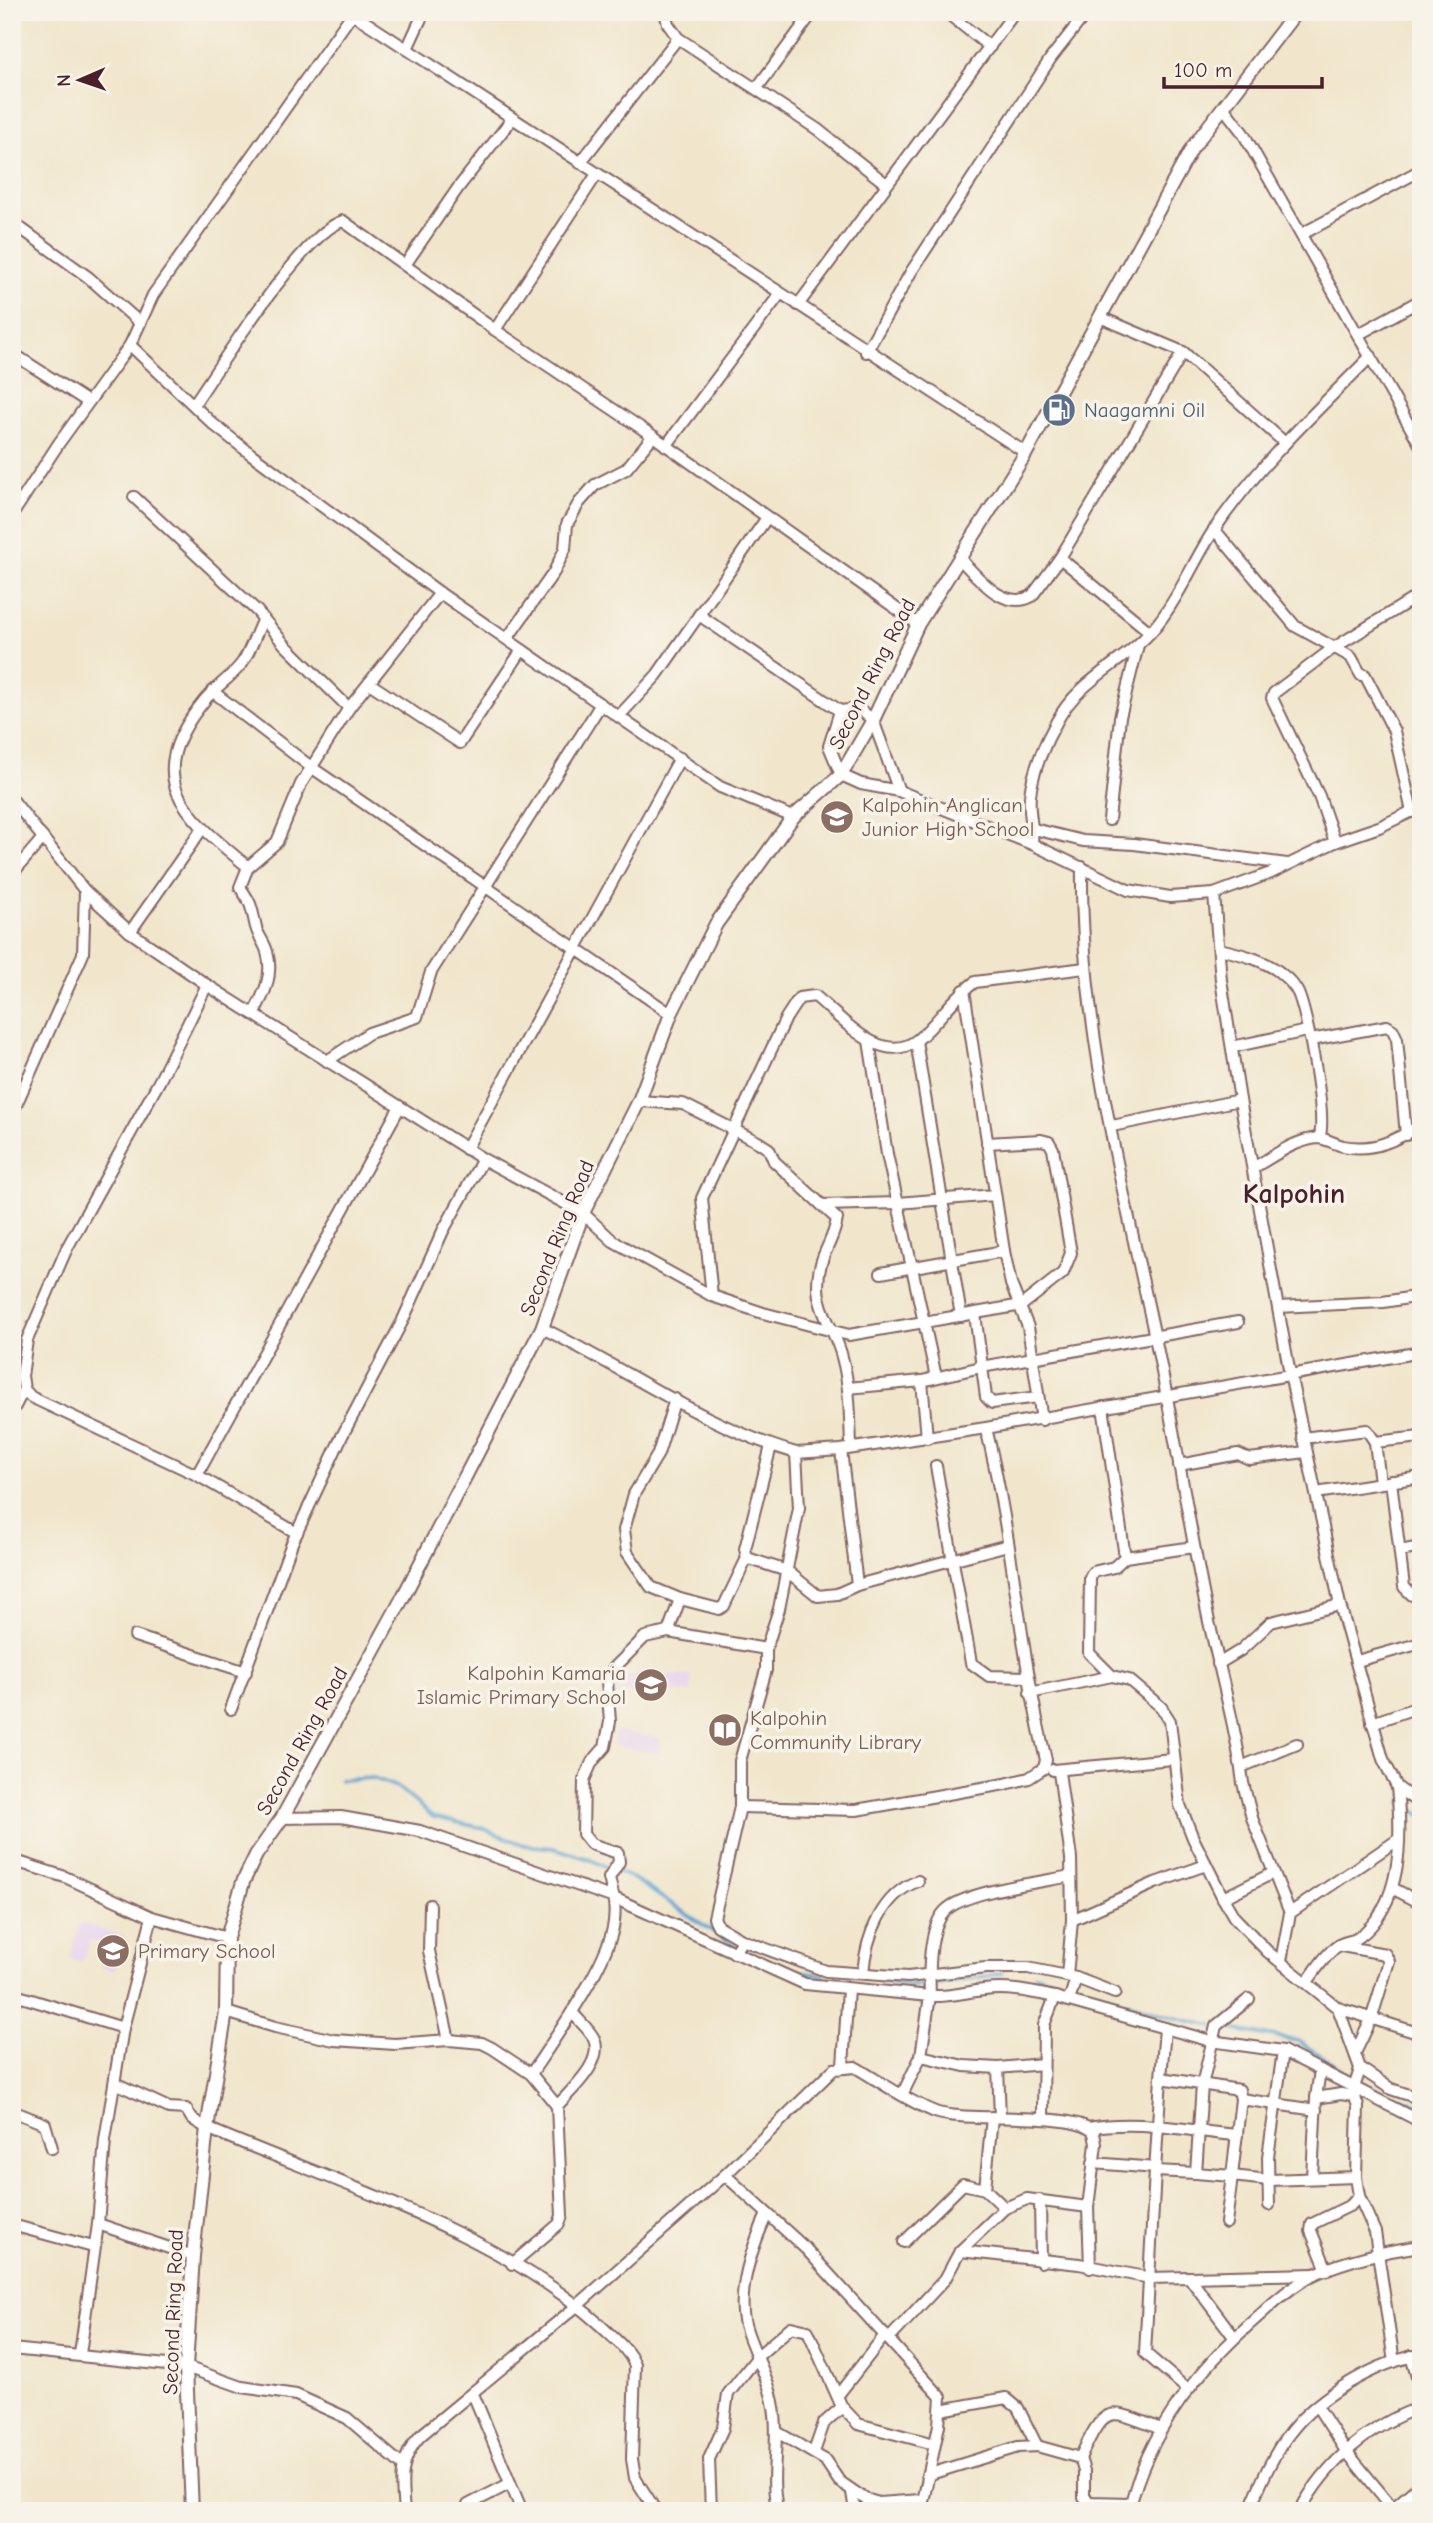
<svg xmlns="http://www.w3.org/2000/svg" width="1433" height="2523" font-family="'Comic Neue',sans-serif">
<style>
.built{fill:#e7d2ef}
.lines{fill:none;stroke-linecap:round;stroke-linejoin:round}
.stream{stroke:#5ba2d1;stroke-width:3.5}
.minor-casing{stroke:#846563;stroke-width:14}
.tertiary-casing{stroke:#846563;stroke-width:16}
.minor{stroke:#fff;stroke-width:10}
.tertiary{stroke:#fff;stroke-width:12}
.labels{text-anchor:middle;stroke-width:7;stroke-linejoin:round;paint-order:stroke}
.service-label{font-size:21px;fill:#4e5e75;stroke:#f7f3e8;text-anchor:start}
.street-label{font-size:21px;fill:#4a1f2b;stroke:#f7f3e8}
.education-label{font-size:21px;fill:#785e54;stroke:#f7f3e8;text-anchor:start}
.district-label{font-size:28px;font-weight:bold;fill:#4a1f2b;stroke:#f7f3e8}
</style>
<rect width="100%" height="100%" fill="#f7f3e8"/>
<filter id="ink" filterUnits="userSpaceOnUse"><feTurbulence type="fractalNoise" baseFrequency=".0143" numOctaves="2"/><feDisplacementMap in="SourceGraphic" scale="14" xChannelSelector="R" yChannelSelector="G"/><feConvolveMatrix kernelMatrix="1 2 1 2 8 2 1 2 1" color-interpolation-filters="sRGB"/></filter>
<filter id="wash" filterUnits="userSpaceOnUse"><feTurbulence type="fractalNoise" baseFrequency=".00686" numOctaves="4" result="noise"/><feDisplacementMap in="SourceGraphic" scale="28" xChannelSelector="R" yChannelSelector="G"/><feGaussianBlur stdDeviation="1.57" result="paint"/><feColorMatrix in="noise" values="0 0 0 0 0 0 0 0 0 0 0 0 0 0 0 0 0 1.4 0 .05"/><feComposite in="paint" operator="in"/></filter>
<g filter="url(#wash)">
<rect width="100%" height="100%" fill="#f1e6cc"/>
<g class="built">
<path d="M 691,1675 L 692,1692 L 611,1694 L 611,1677 Z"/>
<path d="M 615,1731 L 661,1738 L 659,1753 L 613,1746 Z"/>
<path d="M 80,1923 L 125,1936 L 115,1971 L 101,1967 L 107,1945 L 90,1940 L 83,1962 L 70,1958 Z"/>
</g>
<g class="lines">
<g class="stream">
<path d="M 340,1780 L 373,1778 L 397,1787 L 433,1817 L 482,1828 L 524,1845 L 554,1848 L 586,1858 L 634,1879 L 735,1946"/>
<path d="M 1402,1802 L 1421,1815"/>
<path d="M 751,1954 L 789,1971 L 824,1975"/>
<path d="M 1035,1975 L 1172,2017 L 1213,2026"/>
<path d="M 880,1980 L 911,1986 L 934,1986 L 1003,1973"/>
<path d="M 1220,2027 L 1298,2041 L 1369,2087 L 1421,2105"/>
</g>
</g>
</g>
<g filter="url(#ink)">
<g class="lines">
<g class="minor-casing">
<g id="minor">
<path d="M 350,12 L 1026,453"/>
<path d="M 665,12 L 668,24 L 678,38 L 817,129 L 885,183"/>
<path d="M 946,12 L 990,47"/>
<path d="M 407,49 L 424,12"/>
<path d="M 757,88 L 813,12"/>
<path d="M 1223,107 L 1243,133 L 1421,446"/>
<path d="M 580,163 L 678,38"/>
<path d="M 12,222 L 88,277 L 139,322"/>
<path d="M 1302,234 L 1421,170"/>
<path d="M 405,265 L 458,188 L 512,119"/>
<path d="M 798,305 L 1015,12"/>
<path d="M 1102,318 L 1183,352 L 1285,443"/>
<path d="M 495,330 L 597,174"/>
<path d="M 1359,334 L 1421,300"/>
<path d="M 130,345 L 153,295 L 352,14"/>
<path d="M 866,352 L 911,272 L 1051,58 L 1087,12"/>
<path d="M 12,353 L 88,402"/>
<path d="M 194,404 C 220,366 304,232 343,221 L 495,330 L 653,436 L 918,624"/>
<path d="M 666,446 L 780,294"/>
<path d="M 134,497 L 257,611 L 285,645 L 349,708"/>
<path d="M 12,515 L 59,443 L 130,345 L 213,424 L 251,454 L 440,593 L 720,787 L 793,817"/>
<path d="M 1214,529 L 1295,626 L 1351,657 L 1361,675 L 1365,675 L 1394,731 L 1412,812"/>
<path d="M 959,558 C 977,576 1003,612 1032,596 L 1060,558 L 1183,352"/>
<path d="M 1060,558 L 1150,632"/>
<path d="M 699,615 L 840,711"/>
<path d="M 507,639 L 554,572 L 565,549 L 567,524 L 579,503 L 595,485 L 626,469 L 653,436"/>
<path d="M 369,683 L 460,743 L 522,650"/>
<path d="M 212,691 L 311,767 L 671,1014"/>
<path d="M 620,715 L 657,675 L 766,519"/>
<path d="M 899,791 L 873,720 L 859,709 L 840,711 L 829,746 L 841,775 L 861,784 L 899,791 L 1032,844 L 1128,890 L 1170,897 L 1214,894 L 1271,873 L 1335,842 L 1379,827 L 1421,807"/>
<path d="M 12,799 L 85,891 L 130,932 L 207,985 L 483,1159 L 583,1213 L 613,1241 L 712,1296 L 763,1313 L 849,1335 L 1022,1305 L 1063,1273 L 1071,1253 L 1053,1149 L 1049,1142 L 1041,1140 L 987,1143"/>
<path d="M 1109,820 L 1120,717 L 1138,645"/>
<path d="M 1034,829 L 1083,841 L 1134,844 L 1287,864"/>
<path d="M 1335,842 L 1319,796 L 1272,698 L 1274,693 L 1332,649 L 1421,594"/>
<path d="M 1032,844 C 1034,827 1028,813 1030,796 C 1032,773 1045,742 1057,721 C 1080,677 1130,661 1159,622 C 1181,594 1194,560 1214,530 C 1257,466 1317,411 1371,356"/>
<path d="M 248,867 C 184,814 140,780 204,701 C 215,687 232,677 242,663 C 251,650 256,633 263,619"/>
<path d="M 1082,867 C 1080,1026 1123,1187 1156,1342 C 1175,1433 1189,1526 1208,1617 C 1220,1672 1236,1728 1243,1783 L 1252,1818 L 1290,1913 L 1281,1961"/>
<path d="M 12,874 L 43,838"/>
<path d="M 1214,894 L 1221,980 L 1240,1100 L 1290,1374 L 1340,1605 L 1383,1759 L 1397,1787 L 1421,1805"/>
<path d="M 130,932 L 202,829"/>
<path d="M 1219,949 C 1241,954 1267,960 1284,976 C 1289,980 1295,987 1298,993 C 1307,1013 1328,1120 1319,1138"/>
<path d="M 207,985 L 160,1080 L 67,1248 L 27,1340 L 22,1376 L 24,1389 L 31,1397 L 197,1475 L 297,1533"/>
<path d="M 964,990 L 1004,1251 L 1011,1284 L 1028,1327 L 1042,1420"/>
<path d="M 253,1014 C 264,995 274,975 267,952 C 265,943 258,936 256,927 C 251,907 253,906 240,887 L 248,867 L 277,842 L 301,784 L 349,708 L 440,593"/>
<path d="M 1311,1040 L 1387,1026 L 1393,1030 L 1397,1039 L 1406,1135"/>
<path d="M 869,1041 L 887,1154 L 936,1377"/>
<path d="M 916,1041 L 961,1316"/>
<path d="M 1232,1047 L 1307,1031"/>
<path d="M 327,1061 L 369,1033 L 417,1017 L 431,972 L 601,704"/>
<path d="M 639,1101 L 683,1104 L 758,1142 L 769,1149 L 774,1161 L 837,1219 C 833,1245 818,1254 818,1286 C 818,1311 836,1332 842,1357 C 850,1386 850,1417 851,1448"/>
<path d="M 12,1114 L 83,954 L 85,891"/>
<path d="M 1112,1126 L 1240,1100"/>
<path d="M 466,1149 L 680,758"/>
<path d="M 1253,1168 C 1274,1156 1293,1141 1317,1138 C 1325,1138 1335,1144 1343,1146 C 1374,1152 1396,1140 1421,1125"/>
<path d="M 822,1205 L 898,1203 L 995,1195"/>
<path d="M 881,1273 L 1004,1251"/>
<path d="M 712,1296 L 702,1198 L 786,1018 L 799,998 L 815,996 C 841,1017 881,1067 917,1040 C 938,1023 952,998 975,982 L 1085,968"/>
<path d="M 1278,1307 L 1383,1302 L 1421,1296"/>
<path d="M 975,1314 L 986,1397 L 992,1403 L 1038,1397"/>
<path d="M 542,1328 C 626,1369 706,1427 796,1453"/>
<path d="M 1419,1352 L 1421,1377"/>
<path d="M 922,1381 L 927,1438"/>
<path d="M 848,1388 L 922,1381 L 981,1367 L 1238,1322"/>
<path d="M 675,1399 L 658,1454 L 634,1494 L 624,1530 L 627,1552 L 651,1587 L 680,1599 L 719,1609 L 724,1606 L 747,1558"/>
<path d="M 1103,1407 L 1125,1557 L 1194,1547"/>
<path d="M 12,1412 L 24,1389"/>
<path d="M 1303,1438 L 1367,1430 L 1375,1442 L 1380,1482"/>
<path d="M 1375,1442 L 1421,1437"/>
<path d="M 771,1446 L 745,1549 L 747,1558 L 787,1571 L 818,1596 L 837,1594 L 857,1585 L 1008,1545"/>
<path d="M 841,1450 L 857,1585"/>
<path d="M 1179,1465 L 1238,1454 L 1249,1459 L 1306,1452"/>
<path d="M 936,1466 L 971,1663 L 989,1676 L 1028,1677"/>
<path d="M 197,1475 L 399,1108"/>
<path d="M 1391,1481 L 1404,1587 L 1412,1595 L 1421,1593"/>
<path d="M 1316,1493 L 1421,1477"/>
<path d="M 1400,1551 L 1421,1547"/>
<path d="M 668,1632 L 680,1599"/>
<path d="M 135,1636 L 246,1672"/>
<path d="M 1357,1661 L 1421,1643"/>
<path d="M 1218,1664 L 1241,1650 L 1271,1622 L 1340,1605"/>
<path d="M 1112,1676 L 1089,1653 L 1090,1578 L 1093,1572 L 1114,1567 L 1125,1557"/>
<path d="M 1030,1693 L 1112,1676 L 1129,1680 L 1161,1707 L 1170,1721 L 1180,1805 L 1193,1838 L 1223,1898 L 1234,1917 L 1268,1952 L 1338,2008 L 1360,2068 C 1356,2087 1350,2086 1358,2106 L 1356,2177 L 1359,2196 L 1375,2232 L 1394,2362"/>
<path d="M 231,1709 L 292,1543 L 341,1438 L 402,1322 L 443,1231 L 483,1159"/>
<path d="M 1372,1723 L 1421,1706"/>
<path d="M 1241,1767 L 1297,1744"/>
<path d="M 1053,1770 L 1173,1759"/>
<path d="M 1059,1772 L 1071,1858 L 1072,1920 L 1067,1976"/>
<path d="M 740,1807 L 856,1810 L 1005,1784 L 1029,1778 L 1044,1768 L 1046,1760 C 1019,1650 1013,1537 986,1428 L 1421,1352"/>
<path d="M 282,1818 L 341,1817 L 420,1831 L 614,1898 L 805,1984 L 930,1996 C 929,1972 928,1929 945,1911 C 964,1891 1042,1882 1071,1876"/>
<path d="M 12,1860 L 65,1877 L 152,1917 L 227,1938"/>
<path d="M 1392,1888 L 1421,1903"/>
<path d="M 1223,1898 L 1273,1873"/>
<path d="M 430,1905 L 429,1951 L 449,2040"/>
<path d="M 1290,1913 L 1399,1839"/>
<path d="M 1072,1920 L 1155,1883 L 1206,1865"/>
<path d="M 742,1940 L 826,1971 L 908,1977 L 986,1968 L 1028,1968 L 1076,1978"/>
<path d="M 1342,1946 L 1385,1954 L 1389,1961 L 1371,2020 L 1355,2053"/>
<path d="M 734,1953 L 742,1940 L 718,1926 L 714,1918 L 740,1807 L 740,1761 L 766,1670 L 766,1649 L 779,1609 L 799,1508 L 796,1453 L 841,1450 L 986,1428"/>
<path d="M 863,1973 C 866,1936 882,1894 918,1881"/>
<path d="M 1307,1982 C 1316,1970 1326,1953 1339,1945 C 1345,1941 1353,1942 1359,1937 C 1403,1904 1402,1837 1397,1787"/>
<path d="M 12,1994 L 123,2028"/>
<path d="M 1055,1997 L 1211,2041 L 1283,2051 L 1421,2122"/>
<path d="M 1069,2001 L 1076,1978 L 1115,1993"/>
<path d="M 1338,2008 L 1421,2034"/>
<path d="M 226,2012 L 275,2027 L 334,2040 L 395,2044 L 449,2040 L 482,2043 L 492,2048 L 531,2074 L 557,2106 L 562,2216 L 559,2224 L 512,2264"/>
<path d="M 1165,2028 L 1161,2078 L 1239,2090 L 1241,2099 L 1316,2110"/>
<path d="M 921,2056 L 964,2066 L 998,2068"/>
<path d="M 843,2066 L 848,1989"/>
<path d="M 1360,2068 L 1391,2089 L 1421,2099"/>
<path d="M 531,2074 C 554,2039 611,1960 614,1921 C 616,1906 613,1893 609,1878 L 619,1862 L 618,1853 L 591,1844 L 583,1834 L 584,1780 L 592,1762 L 605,1747 L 610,1722 L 607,1681 L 613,1669 L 645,1637 L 668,1632 L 766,1649"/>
<path d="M 1161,2078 L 1155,2171 L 1196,2173"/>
<path d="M 115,2083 L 169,2108 L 186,2109 L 192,2119 L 207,2128 C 335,2183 496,2231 600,2325 C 613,2338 628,2348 635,2365 L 632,2459 L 635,2478 L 656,2511"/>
<path d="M 902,2095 L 921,2056 L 930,1996 C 949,1997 965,1992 984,1990 C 1009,1987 1031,1992 1055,1997 L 1044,2025 L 1043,2118"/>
<path d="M 1316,2098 L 1320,2070"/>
<path d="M 1241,2099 L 1232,2176 L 1196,2173 L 1202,2085 L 1216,2026 L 1249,1999"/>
<path d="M 557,2106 C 571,2090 606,2061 593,2037 C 588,2028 578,2020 572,2012"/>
<path d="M 12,2111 L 45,2124 L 52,2148"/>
<path d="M 992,2117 L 985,2189 L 1005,2208"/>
<path d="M 1000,2117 L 998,2068 L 1043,2064"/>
<path d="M 1088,2128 C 1138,2119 1187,2131 1237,2135"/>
<path d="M 1093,2163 L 1156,2168"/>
<path d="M 1155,2171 L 1145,2353 L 1187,2389"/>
<path d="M 725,2175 L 806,2249 L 941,2397 L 939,2425 L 921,2511"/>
<path d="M 1312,2178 L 1316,2098 L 1341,2094 L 1353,2096"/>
<path d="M 1040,2200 L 1041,2262"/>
<path d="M 1269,2205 L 1268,2157 L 1283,2051"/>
<path d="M 767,2214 C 753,2245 735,2293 746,2328 C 755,2358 772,2382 775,2415 C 779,2446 769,2480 778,2511"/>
<path d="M 1226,2223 L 1232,2176 L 1269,2180 L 1356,2177"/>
<path d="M 98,2224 L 193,2256"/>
<path d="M 12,2225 L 93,2247"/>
<path d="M 904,2242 L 963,2184 L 985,2189"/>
<path d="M 960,2251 L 1079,2264 L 1150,2278 L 1315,2274"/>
<path d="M 1327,2270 L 1311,2231 L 1312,2224 L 1351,2205 L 1359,2196"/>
<path d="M 1189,2277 L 1234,2337"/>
<path d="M 889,2339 L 945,2279 L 960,2251 L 1005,2208 L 1027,2199 L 1088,2207"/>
<path d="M 12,2349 L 186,2367 L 242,2387 L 296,2395 L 347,2418 L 402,2465"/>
<path d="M 80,2354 L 98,2224 L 105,2140 L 123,2028 L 152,1917"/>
<path d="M 1411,2356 L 1421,2391"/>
<path d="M 473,2394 L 522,2511"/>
<path d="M 838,2395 L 885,2335"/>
<path d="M 1317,2406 L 1346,2451 L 1392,2507"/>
<path d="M 941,2410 L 1006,2398 L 1018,2408 L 1037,2446"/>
<path d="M 777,2432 L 825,2460 L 839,2481 L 865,2499 L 879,2503 L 921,2500"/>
<path d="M 814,2452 L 824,2423 L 842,2407"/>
<path d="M 1080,2458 C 1106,2403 1107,2408 1161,2429"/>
<path d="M 927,2475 L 1018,2447 L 1037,2446 L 1080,2458 L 1084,2471 L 1084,2497 L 1090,2502 L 1130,2503"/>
<path d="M 852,2492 L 855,2511"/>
<path d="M 404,2511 C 401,2482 399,2459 420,2436 L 578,2305 L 725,2175 L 834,2069 L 855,2067 C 881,2082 907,2101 935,2112 C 964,2123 1079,2110 1094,2133 C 1094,2134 1096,2143 1096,2144 L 1088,2207 L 1090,2268"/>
<path d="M 466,2511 L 468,2505 L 509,2484"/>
<path d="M 711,2511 L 709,2459 L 723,2428 L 728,2394 L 759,2355 L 791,2327 L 808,2331 L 842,2407 L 858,2424 L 934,2444"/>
<path d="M 744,2511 L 777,2507"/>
<path d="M 1129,2511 C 1148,2430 1200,2367 1261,2314 C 1277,2299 1297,2282 1317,2273 C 1350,2259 1385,2251 1421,2246"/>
<path d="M 1249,2511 C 1261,2483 1273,2453 1292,2430 C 1319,2396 1378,2361 1421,2355"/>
<path d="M 1300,2511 C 1325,2463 1370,2425 1421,2407"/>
<path d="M 1390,2511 L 1421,2484"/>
</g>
</g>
<g class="tertiary-casing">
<path id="tertiary" d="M 192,2511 L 186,2367 L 193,2256 L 207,2128 L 226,2012 L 227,1938 L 243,1882 L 256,1855 L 282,1818 L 402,1599 L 542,1328 L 583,1213 L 639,1101 L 671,1014 L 716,924 L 793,817 L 841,775 L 873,720 L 918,624 L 1026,453 L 1192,148 L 1296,12"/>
</g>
<use href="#minor" class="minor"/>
<use href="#tertiary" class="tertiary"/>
</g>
</g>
<defs>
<g id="fuel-disc" transform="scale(1.75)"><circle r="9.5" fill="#5c6f8a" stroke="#f7f3e8"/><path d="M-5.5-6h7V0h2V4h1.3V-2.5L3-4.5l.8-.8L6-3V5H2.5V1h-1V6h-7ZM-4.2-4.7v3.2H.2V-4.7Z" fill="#fff"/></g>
<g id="school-disc" transform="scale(1.75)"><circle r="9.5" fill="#8d6e63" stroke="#f7f3e8"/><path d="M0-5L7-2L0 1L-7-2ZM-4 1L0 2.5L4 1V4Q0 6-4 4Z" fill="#fff"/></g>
<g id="library-disc" transform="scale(1.75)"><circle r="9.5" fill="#8d6e63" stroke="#f7f3e8"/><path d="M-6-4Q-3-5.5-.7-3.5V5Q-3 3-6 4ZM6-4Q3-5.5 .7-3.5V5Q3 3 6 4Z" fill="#fff"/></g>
</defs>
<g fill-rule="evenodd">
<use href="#fuel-disc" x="1059" y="410"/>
<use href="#school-disc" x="837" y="817"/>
<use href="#school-disc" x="651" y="1685"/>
<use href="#library-disc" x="725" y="1730"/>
<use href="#school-disc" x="113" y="1951"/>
</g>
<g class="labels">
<g class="service-label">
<text x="1084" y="417">Naagamni Oil</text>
</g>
<g class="street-label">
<text transform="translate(872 674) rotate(-63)" y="7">Second Ring Road</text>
<text transform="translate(557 1238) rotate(-68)" y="7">Second Ring Road</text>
<text transform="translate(302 1741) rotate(-61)" y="7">Second Ring Road</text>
<text transform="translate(173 2312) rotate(-88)" y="7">Second Ring Road</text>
</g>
<g class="education-label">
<text x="862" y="812">Kalpohin Anglican<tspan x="862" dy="24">Junior High School</tspan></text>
<text x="626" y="1680" text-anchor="end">Kalpohin Kamaria<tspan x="626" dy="24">Islamic Primary School</tspan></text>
<text x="750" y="1725">Kalpohin<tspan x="750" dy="24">Community Library</tspan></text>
<text x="138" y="1958">Primary School</text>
</g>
<g class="district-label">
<text x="1294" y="1203">Kalpohin</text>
</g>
</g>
<rect width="1433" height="2523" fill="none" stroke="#f7f3e8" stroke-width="42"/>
<g transform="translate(80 80) rotate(268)" stroke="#f7f3e8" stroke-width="5" paint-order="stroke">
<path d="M0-5L12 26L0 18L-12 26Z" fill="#4a1f2b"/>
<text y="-10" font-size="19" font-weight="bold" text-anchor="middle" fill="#4a1f2b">N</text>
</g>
<path d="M1164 77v10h158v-10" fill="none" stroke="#4a1f2b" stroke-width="3.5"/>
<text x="1174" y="77" font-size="21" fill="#4a1f2b" stroke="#f7f3e8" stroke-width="5" paint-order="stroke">100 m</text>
</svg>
